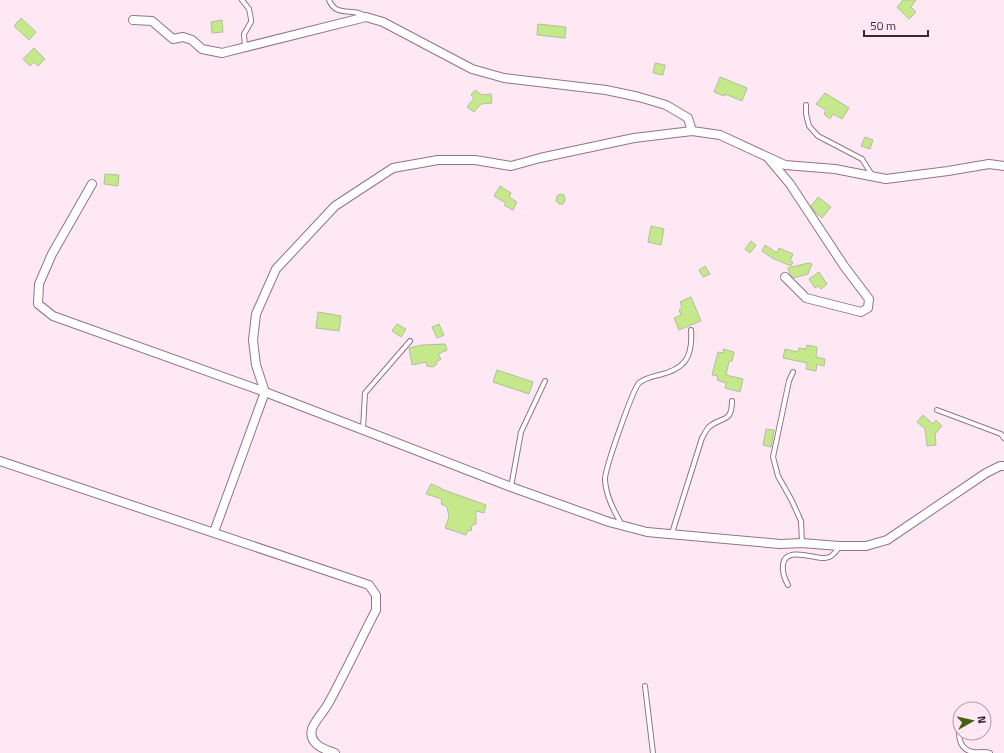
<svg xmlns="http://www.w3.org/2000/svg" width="1004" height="753" font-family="'Titillium Web',sans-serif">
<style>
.building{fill:#c5e98a;stroke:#b1bf9f}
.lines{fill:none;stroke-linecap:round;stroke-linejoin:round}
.service-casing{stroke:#937486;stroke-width:6}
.minor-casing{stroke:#937486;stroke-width:10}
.service{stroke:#fff;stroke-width:4}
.minor{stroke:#fff;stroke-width:8}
</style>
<rect width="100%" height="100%" fill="#fde8f4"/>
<g class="building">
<path d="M 903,0 L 916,0 L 911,7 L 916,12 L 909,19 L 897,7 Z"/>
<path d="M 21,18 L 36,32 L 29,40 L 14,26 Z"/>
<path d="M 222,20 L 223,32 L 212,33 L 211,22 Z"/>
<path d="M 538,24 L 566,27 L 565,38 L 537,35 Z"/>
<path d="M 34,48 L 45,59 L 38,66 L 34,62 L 30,66 L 23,59 Z"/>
<path d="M 655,63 L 665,65 L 663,75 L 653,73 Z"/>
<path d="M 720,77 L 747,88 L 742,101 L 725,94 L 724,96 L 714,92 Z"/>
<path d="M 475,90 L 482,95 L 491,94 L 492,103 L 481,104 L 474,112 L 467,107 L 474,98 L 471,95 Z"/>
<path d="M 825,93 L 849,108 L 842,119 L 833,114 L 830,119 L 824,114 L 826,110 L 816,104 Z"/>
<path d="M 865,137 L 873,140 L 870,149 L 861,146 Z"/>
<path d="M 105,174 L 119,175 L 118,186 L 104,184 Z"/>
<path d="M 500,186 L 511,193 L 509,197 L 517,202 L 513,210 L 504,205 L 506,203 L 494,196 Z"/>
<path d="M 560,194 L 564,195 L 565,200 L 563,204 L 559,204 L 556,201 L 557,196 Z"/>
<path d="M 818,197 L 831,207 L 822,218 L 816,213 L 811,206 Z"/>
<path d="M 651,226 L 664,229 L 661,245 L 648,242 Z"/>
<path d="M 751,241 L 756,245 L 750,253 L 745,249 Z"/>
<path d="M 765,245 L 777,253 L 779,248 L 793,254 L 790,261 L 793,262 L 791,266 L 772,258 L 762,251 Z"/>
<path d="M 808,263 L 812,264 L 808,274 L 793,278 L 790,274 L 788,268 Z"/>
<path d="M 705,266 L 710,274 L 703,277 L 699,270 Z"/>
<path d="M 819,272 L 827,284 L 821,289 L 818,286 L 815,288 L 809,279 Z"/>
<path d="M 691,297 L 701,321 L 679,330 L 674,318 L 681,315 L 679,310 L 682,308 L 680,302 Z"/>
<path d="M 318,312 L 341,316 L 339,331 L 316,328 Z"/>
<path d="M 397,324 L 406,329 L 401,337 L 392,331 Z"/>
<path d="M 439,324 L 444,335 L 437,338 L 432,327 Z"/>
<path d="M 445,344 L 447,350 L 438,354 L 441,359 L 436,362 L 437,364 L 433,367 L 427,366 L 426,362 L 412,365 L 409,348 L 422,345 Z"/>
<path d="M 807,345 L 817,347 L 816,357 L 825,359 L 824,366 L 817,364 L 816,371 L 806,369 L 807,363 L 783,358 L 785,349 L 798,352 L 799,348 L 806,349 Z"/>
<path d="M 723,349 L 734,352 L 732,361 L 729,361 L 726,375 L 743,379 L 740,392 L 725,388 L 726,383 L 717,380 L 718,376 L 712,375 L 718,352 L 724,353 Z"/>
<path d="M 497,370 L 533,382 L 529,394 L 493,382 Z"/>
<path d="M 923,415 L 933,424 L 936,420 L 942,426 L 935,434 L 936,445 L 927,446 L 925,429 L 917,422 Z"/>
<path d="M 766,429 L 774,430 L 771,447 L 763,445 Z"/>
<path d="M 431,484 L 441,488 L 441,489 L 486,505 L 484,513 L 476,511 L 476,524 L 472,525 L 471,531 L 468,530 L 466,535 L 445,528 L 449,517 L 447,507 L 441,504 L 442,499 L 426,494 Z"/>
</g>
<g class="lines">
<g class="service-casing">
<g id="service">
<path d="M 242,0 L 249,9 L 251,19 L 251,22 L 244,34 L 245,47"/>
<path d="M 329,0 C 337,19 354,6 366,17"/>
<path d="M 806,105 L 806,114 L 809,126 L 818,136 L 862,159 L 872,175"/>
<path d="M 793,372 L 789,381 L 773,457 L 778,476 L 792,501 L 801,521 L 802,543"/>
<path d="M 937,410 L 1001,434 L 1004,438"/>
<path d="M 363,429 L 365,393 L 410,341"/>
<path d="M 511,487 L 521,432 L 545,381"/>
<path d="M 622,525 C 614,511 606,496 605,480 C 604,471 633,389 639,383 C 645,378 651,377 659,375 C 685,369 693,357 691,330"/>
<path d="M 672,533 L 702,438 C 704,435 706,430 709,427 C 721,416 732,424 732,401"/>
<path d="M 788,585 C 784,578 782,572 783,564 C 786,546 815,559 825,558 C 832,558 836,552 839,547"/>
<path d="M 645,686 L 653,753"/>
<path d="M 959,732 C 959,741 962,750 973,752 C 978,753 984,751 990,753"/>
</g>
</g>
<g class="minor-casing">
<g id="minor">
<path d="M 133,20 L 152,21 L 173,39 L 183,37 L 192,40 L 202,49 L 222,53 L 366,17 L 383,22 L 472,69 L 504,78 L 606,90 L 639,97 L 666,105 L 688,118 L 692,131"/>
<path d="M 769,159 L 790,184 L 844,266 L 869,299 L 868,308 L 861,312 L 806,298 L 785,277"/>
<path d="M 92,184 L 52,254 L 39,284 L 38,304 L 53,316 L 265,392 L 511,487 L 609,522 L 647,532 L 780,544 L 802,543 L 839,546 L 866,546 L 887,540 L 986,473 L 1000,466 L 1004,466"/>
<path d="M 0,461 L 369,585 L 376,595 L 376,610 C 360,641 345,673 328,704 C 325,710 313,723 312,729 C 308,744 325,750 335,753"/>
<path d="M 214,532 L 265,392 L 256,365 L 253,340 L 256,314 L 276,269 L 335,206 L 393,168 L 438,160 L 475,160 L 511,166 L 540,158 L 634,138 L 692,131 L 720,135 L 785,165 L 835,169 L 886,179 L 948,171 L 989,164 L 1004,166"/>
</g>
</g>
<use href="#service" class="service"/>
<use href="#minor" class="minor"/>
</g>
<g transform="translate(972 721) rotate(82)"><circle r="19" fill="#fde8f4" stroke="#ad9ca6"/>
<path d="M0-3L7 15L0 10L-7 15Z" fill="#47600e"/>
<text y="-6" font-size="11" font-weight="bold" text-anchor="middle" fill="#362931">N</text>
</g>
<path d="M864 30v6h64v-6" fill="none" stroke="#362931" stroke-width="2"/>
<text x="870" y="30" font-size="12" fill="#362931" stroke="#fde8f4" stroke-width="3" paint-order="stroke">50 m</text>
</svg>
